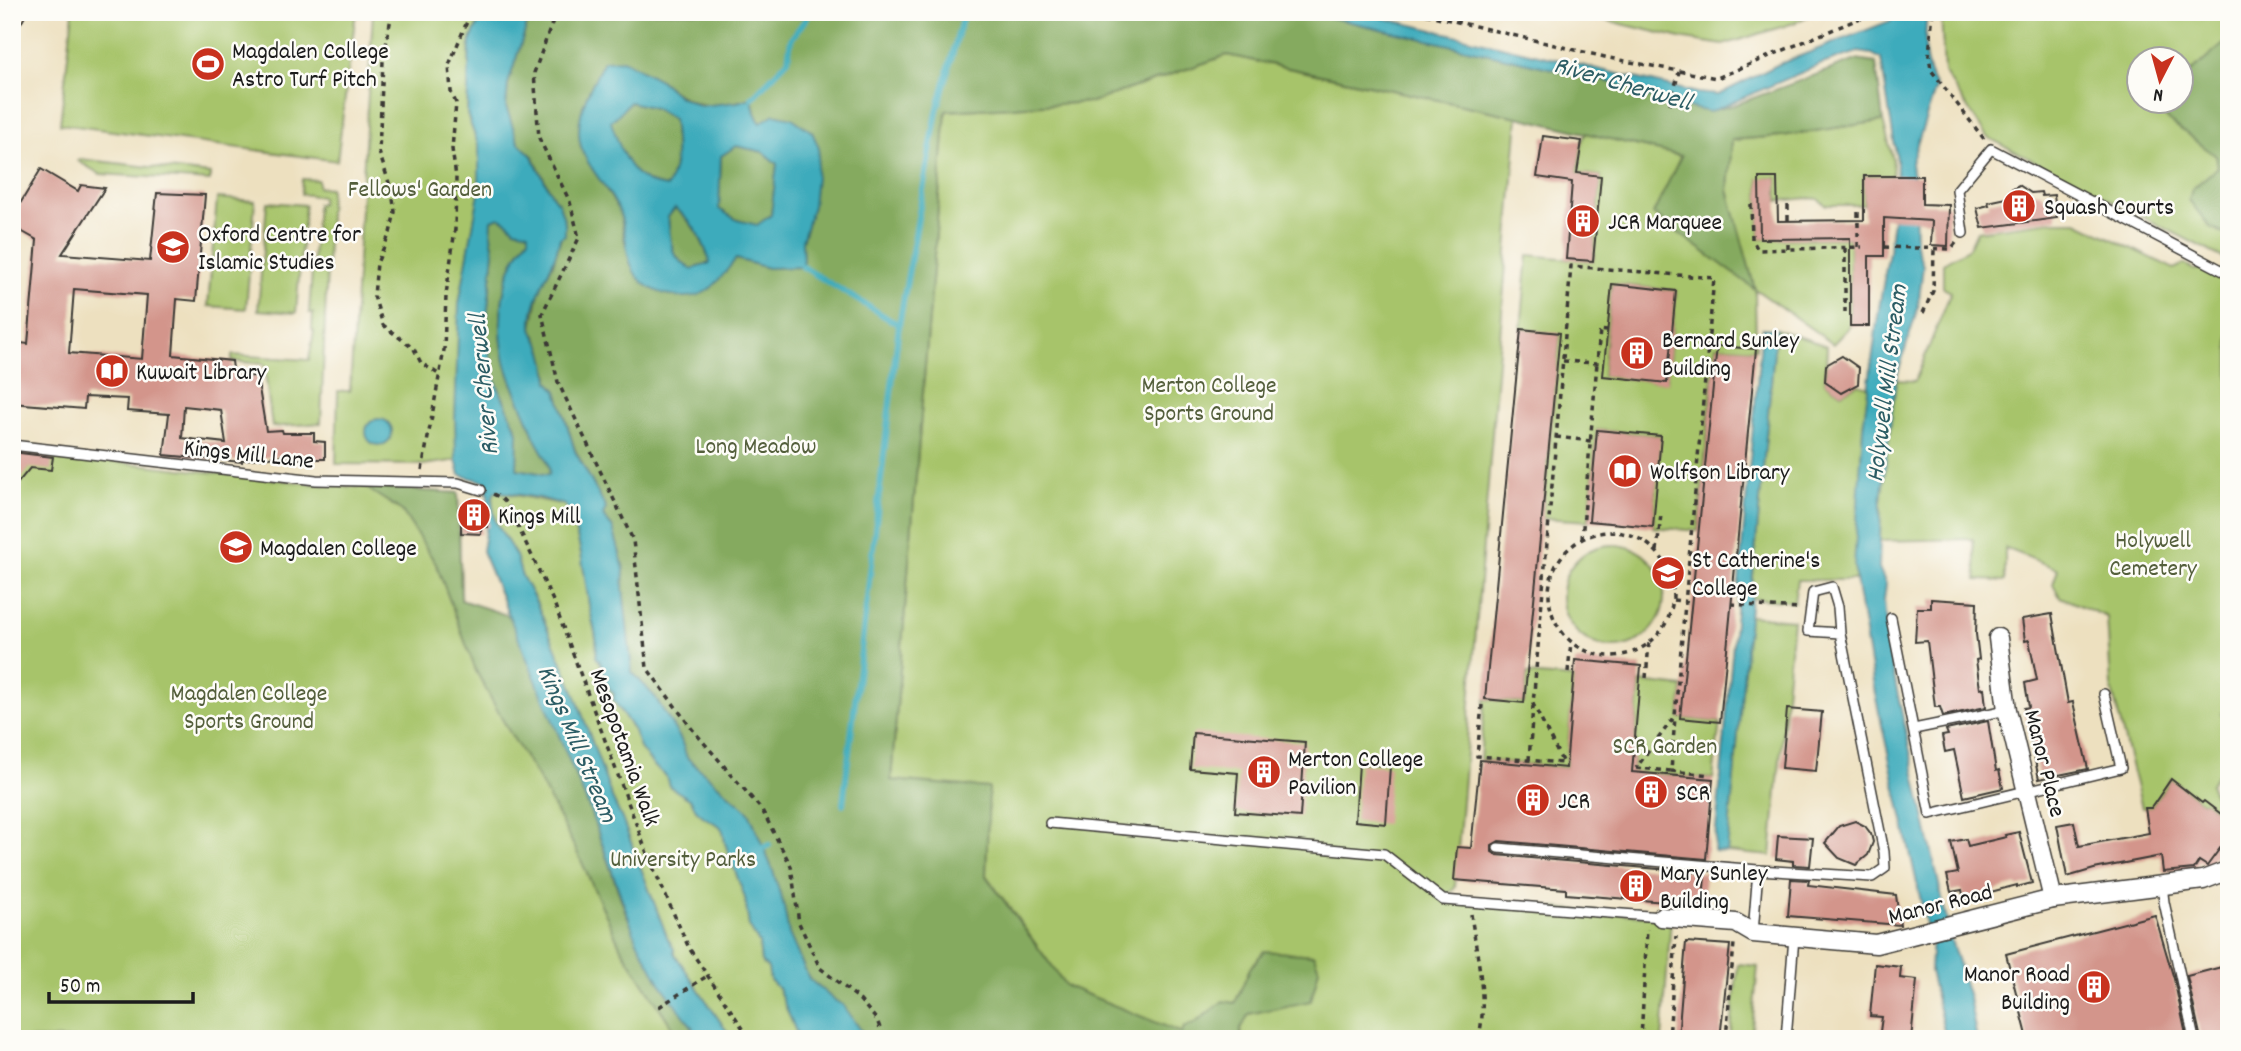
<svg xmlns="http://www.w3.org/2000/svg" width="2241" height="1051" font-family="Dekko,sans-serif">
<style>
.green{fill:#a7c46b;stroke:#627044;stroke-width:2;fill-rule:evenodd}
.forest{fill:#85aa5f;stroke:#50633e;stroke-width:2;fill-rule:evenodd}
.water{fill:#3dabbc;stroke:#2c646c;stroke-width:2;fill-rule:evenodd}
.lines{fill:none;stroke-linecap:round;stroke-linejoin:round}
.stream{stroke:#3dabbc;stroke-width:6}
.building{fill:#d3958b;fill-rule:evenodd}
.service-casing{stroke:#3b3934;stroke-width:12}
.minor-casing{stroke:#3b3934;stroke-width:21}
.secondary-casing{stroke:#3b3934;stroke-width:28}
.path{stroke:#3b3934;stroke-width:3.5;stroke-dasharray:5 5;stroke-linecap:butt}
.service{stroke:#fff;stroke-width:9}
.minor{stroke:#fff;stroke-width:18}
.secondary{stroke:#fce6c4;stroke-width:24}
.labels{text-anchor:middle;stroke-width:5;stroke-linejoin:round;paint-order:stroke}
.poi-label{font-size:24px;fill:#1c1c1c;stroke:#fdfcf7;text-anchor:start}
.park-label{font-size:24px;fill:#545f3c;stroke:#fdfcf7}
.street-label{font-size:24px;fill:#1c1c1c;stroke:#fdfcf7}
.water-label{font-size:26px;font-style:italic;fill:#2b5c64;stroke:#fdfcf7}
</style>
<rect width="100%" height="100%" fill="#fdfcf7"/>
<filter id="ink" filterUnits="userSpaceOnUse"><feTurbulence type="fractalNoise" baseFrequency=".0143" numOctaves="2"/><feDisplacementMap in="SourceGraphic" scale="14" xChannelSelector="R" yChannelSelector="G"/><feConvolveMatrix kernelMatrix="1 2 1 2 8 2 1 2 1" color-interpolation-filters="sRGB"/></filter>
<filter id="wash" filterUnits="userSpaceOnUse"><feTurbulence type="fractalNoise" baseFrequency=".00686" numOctaves="4" result="noise"/><feDisplacementMap in="SourceGraphic" scale="28" xChannelSelector="R" yChannelSelector="G"/><feGaussianBlur stdDeviation="1.57" result="paint"/><feColorMatrix in="noise" values="0 0 0 0 0 0 0 0 0 0 0 0 0 0 0 0 0 1.4 0 .05"/><feComposite in="paint" operator="in"/></filter>
<g filter="url(#wash)">
<rect width="100%" height="100%" fill="#ede0bf"/>
<g class="green">
<path d="M 73,12 L 356,12 L 337,161 L 60,124 Z"/>
<path d="M 373,12 L 489,12 L 477,26 L 470,42 L 467,114 L 479,147 L 479,193 L 459,304 L 456,460 L 452,461 L 423,465 L 336,464 L 338,391 L 350,391 Z"/>
<path d="M 1571,12 L 1816,12 L 1794,23 L 1723,45 L 1685,39 Z"/>
<path d="M 1941,12 L 2229,12 L 2229,261 L 1987,137 L 1944,72 ZM 2140,60 L 2182,60 L 2182,102 L 2140,102 Z"/>
<path d="M 1227,55 L 1518,117 L 1455,887 L 1444,899 L 1671,918 L 1662,1039 L 1195,1039 L 1066,986 L 986,875 L 987,844 L 891,780 L 946,111 L 1092,102 Z"/>
<path d="M 1883,121 L 1893,159 L 1892,176 L 1864,176 L 1864,205 L 1826,205 L 1818,199 L 1809,198 L 1778,201 L 1777,178 L 1759,179 L 1760,239 L 1850,238 L 1850,326 L 1833,344 L 1755,289 L 1756,349 L 1716,346 L 1698,531 L 1653,527 L 1660,436 L 1597,430 L 1589,521 L 1542,518 L 1560,334 L 1521,329 L 1528,255 L 1593,261 L 1601,176 L 1577,173 L 1582,141 L 1586,133 L 1681,156 L 1654,214 L 1754,287 L 1728,190 L 1732,140 L 1782,136 ZM 1612,284 L 1676,291 L 1667,382 L 1603,376 Z"/>
<path d="M 80,159 L 210,174 L 210,181 L 100,174 L 78,161 Z"/>
<path d="M 302,179 L 318,180 L 318,187 L 330,188 L 321,423 L 272,427 L 264,364 L 232,361 L 232,355 L 309,360 L 314,331 L 312,330 L 313,313 L 309,313 L 317,204 L 321,204 L 322,197 L 301,194 Z"/>
<path d="M 217,198 L 255,201 L 246,309 L 208,306 Z"/>
<path d="M 267,202 L 305,205 L 296,313 L 258,310 Z"/>
<path d="M 2051,221 L 2075,221 L 2174,269 L 2184,264 L 2194,270 L 2203,269 L 2229,283 L 2229,705 L 2221,714 L 2229,720 L 2229,758 L 2210,784 L 2216,799 L 2216,810 L 2204,801 L 2202,803 L 2171,779 L 2151,808 L 2142,808 L 2111,686 L 2107,617 L 2060,597 L 2053,584 L 2058,569 L 2005,548 L 2005,581 L 1977,580 L 1973,539 L 1880,541 L 1881,501 L 1896,380 L 1915,381 L 1951,292 L 1943,288 L 1943,263 L 1969,248 L 1977,231 Z"/>
<path d="M 1776,329 L 1827,346 L 1825,382 L 1841,393 L 1858,384 L 1869,387 L 1863,427 L 1855,580 L 1797,580 L 1794,602 L 1751,598 Z"/>
<path d="M 12,450 L 324,485 L 458,493 L 462,622 L 643,982 L 680,1039 L 12,1039 Z"/>
<path d="M 495,491 L 565,505 C 581,538 584,569 589,605 C 592,623 599,638 596,657 C 608,668 600,681 614,694 L 613,699 L 634,731 L 640,748 L 653,765 L 666,776 L 669,786 L 691,800 L 696,810 L 704,817 L 720,826 L 723,831 L 725,843 L 745,898 L 749,926 L 759,943 L 761,962 L 768,968 L 770,980 L 778,988 L 799,1039 L 732,1039 L 674,953 L 674,949 L 668,939 L 622,819 L 612,798 L 574,691 L 536,602 L 521,574 L 516,556 L 495,521 L 492,499 Z"/>
<circle cx="1613" cy="596" r="51"/>
<path d="M 1749,616 L 1793,620 L 1771,856 L 1727,852 Z"/>
<path d="M 1527,674 L 1574,678 L 1566,768 L 1480,760 L 1485,699 L 1524,703 Z"/>
<path d="M 1640,682 L 1683,687 L 1680,718 L 1720,722 L 1713,779 L 1632,772 Z"/>
<path d="M 1738,964 L 1758,966 L 1751,1039 L 1730,1039 Z"/>
</g>
<g class="forest">
<path d="M 531,12 L 1307,12 L 1597,79 L 1629,87 L 1655,100 L 1710,111 L 1734,105 L 1856,60 L 1876,63 L 1883,121 L 1782,136 L 1732,140 L 1728,190 L 1755,289 L 1653,214 L 1681,156 L 1518,117 L 1227,55 L 1092,102 L 946,111 L 891,780 L 989,788 L 986,876 L 1066,986 L 1182,1033 L 1184,1027 L 1195,1023 L 1223,1001 L 1235,1003 L 1250,968 L 1264,951 L 1314,955 L 1319,969 L 1311,1001 L 1249,1014 L 1241,1029 L 1241,1039 L 867,1039 L 843,1005 L 834,1000 L 809,979 L 789,934 L 784,907 L 772,868 L 749,812 L 687,758 L 681,740 L 655,697 L 632,672 L 623,589 L 624,569 L 613,528 L 603,516 L 606,508 L 575,450 L 557,391 L 549,382 L 549,373 L 544,365 L 543,350 L 532,328 L 540,287 L 553,264 L 565,223 L 559,204 L 553,197 L 533,156 L 518,143 L 506,106 L 508,84 ZM 660,80 C 693,110 710,109 752,98 L 755,113 L 760,123 L 813,206 L 802,241 L 803,267 L 768,268 L 736,259 L 659,292 L 625,242 L 620,212 L 581,148 L 579,130 L 584,104 Z"/>
<path d="M 2229,40 L 2229,236 L 2210,227 L 2189,200 L 2192,189 L 2218,167 L 2216,156 L 2155,110 L 2153,102 L 2182,102 L 2182,77 C 2200,67 2212,52 2229,40 Z"/>
<path d="M 630,102 L 654,108 L 673,119 C 676,144 678,164 668,187 C 630,183 622,154 610,122 Z"/>
<path d="M 736,146 L 763,152 L 777,164 L 771,215 L 757,226 L 737,220 L 719,209 L 721,156 Z"/>
<path d="M 675,208 C 694,223 702,241 711,262 L 692,269 C 668,255 671,242 668,217 Z"/>
<path d="M 499,217 L 508,222 L 515,229 L 529,231 L 529,238 C 501,270 496,320 505,361 C 511,387 526,411 534,436 C 539,449 551,461 550,475 L 517,469 L 518,432 L 496,382 L 487,343 L 487,317 L 494,252 L 491,235 L 492,220 Z"/>
<path d="M 365,487 L 458,493 L 461,600 L 510,616 L 590,810 L 626,913 L 660,983 L 693,1028 L 688,1038 L 698,1037 L 699,1039 L 680,1039 L 621,948 L 579,856 L 541,783 L 507,728 L 476,671 L 436,564 L 402,511 Z"/>
</g>
<g class="water">
<path d="M 489,12 L 531,12 L 508,84 L 506,107 L 518,142 L 532,156 L 553,197 L 559,204 L 565,223 L 565,235 L 560,238 C 555,269 531,295 532,326 C 532,333 538,340 541,346 C 544,352 549,376 549,382 L 557,391 L 575,451 L 606,508 L 603,516 L 613,528 L 624,569 L 623,589 L 632,672 L 655,697 L 681,740 L 687,758 L 749,812 L 772,868 L 784,907 L 789,934 L 809,979 L 834,1000 L 843,1005 L 867,1039 L 799,1039 L 778,988 L 770,980 L 768,968 L 761,962 L 759,943 L 749,926 L 745,898 L 725,843 L 723,831 L 720,826 L 704,817 L 696,810 L 691,800 L 669,786 L 666,776 L 653,765 L 640,748 L 634,731 L 613,699 L 614,694 C 601,682 608,668 596,657 C 599,638 592,623 589,605 C 583,568 582,539 565,505 L 540,498 L 495,491 L 492,499 L 495,521 L 516,556 L 521,574 L 536,602 L 574,691 L 612,798 L 622,819 L 668,939 L 674,949 L 674,953 L 732,1039 L 699,1039 L 685,1036 L 693,1028 L 660,983 L 637,941 L 590,810 L 482,551 C 486,524 491,510 486,482 L 460,475 L 456,460 L 455,419 L 459,304 L 479,193 L 479,147 L 467,114 L 470,42 L 477,26 ZM 499,217 L 508,222 L 515,229 L 529,232 L 529,238 C 501,270 496,320 505,361 C 511,387 526,411 534,436 C 539,449 552,462 549,475 L 517,469 L 518,432 L 496,382 L 487,343 L 487,317 L 494,252 L 491,235 L 492,220 Z"/>
<path d="M 1307,12 L 1358,12 L 1698,93 L 1718,95 L 1777,65 L 1890,21 L 1899,12 L 1927,12 C 1925,43 1921,59 1936,87 L 1911,163 L 1915,195 L 1916,245 L 1923,266 L 1918,307 L 1896,380 L 1881,501 L 1879,568 L 1886,584 L 1884,600 L 1888,649 L 1951,940 L 1969,997 L 1977,1039 L 1946,1039 L 1930,971 L 1932,938 L 1929,938 L 1875,694 L 1854,567 L 1863,427 L 1879,308 L 1889,251 L 1896,195 L 1897,160 L 1881,59 L 1872,54 L 1858,52 L 1819,65 L 1710,112 L 1655,100 L 1629,87 L 1597,79 Z"/>
<path d="M 623,60 L 660,80 L 678,96 L 700,106 L 737,102 L 752,98 L 755,113 L 760,123 L 774,114 L 792,118 L 812,132 L 819,148 L 813,206 L 802,241 L 803,267 L 768,268 L 736,259 C 727,269 718,284 707,291 C 686,304 648,294 635,273 C 624,255 627,230 619,211 C 608,184 578,162 579,131 C 579,106 593,82 604,61 ZM 630,102 L 654,108 L 673,119 C 676,143 678,165 667,187 C 630,183 622,153 611,122 ZM 736,146 L 763,152 L 777,164 L 771,215 L 757,225 L 737,220 L 719,209 L 721,156 ZM 675,208 C 694,222 704,241 710,263 L 692,269 C 668,256 671,242 668,217 Z"/>
<path d="M 1762,328 L 1776,329 L 1727,852 L 1714,851 Z"/>
<circle cx="379" cy="432" r="13"/>
</g>
<g class="lines">
<g class="stream">
<path d="M 752,98 L 788,60 L 791,39 L 811,12"/>
<path d="M 803,267 L 899,325"/>
<path d="M 843,804 L 899,325 L 937,111 L 964,12"/>
<path d="M 755,852 L 769,845"/>
</g>
</g>
<g id="blocks">
<g class="building">
<path d="M 1543,136 L 1582,141 L 1577,173 L 1601,176 L 1593,261 L 1566,259 L 1572,182 L 1537,177 Z"/>
<path d="M 41,169 L 78,191 L 81,185 L 105,188 L 62,254 L 150,261 L 157,193 L 205,195 L 196,301 L 177,299 L 173,355 L 232,361 L 234,377 L 257,376 L 266,431 L 282,430 L 283,433 L 314,433 L 314,441 L 325,442 L 325,459 L 286,459 L 286,455 L 242,460 L 242,462 L 164,455 L 169,414 L 127,411 L 128,399 L 85,397 L 84,409 L 12,403 L 12,342 L 28,344 L 37,240 L 12,226 L 12,217 ZM 74,289 L 147,295 L 142,359 L 69,353 ZM 184,406 L 221,410 L 226,443 L 182,438 Z"/>
<path d="M 1864,176 L 1922,176 L 1922,204 L 1949,205 L 1948,246 L 1931,245 L 1932,221 L 1884,218 L 1884,256 L 1869,256 L 1869,326 L 1850,326 L 1850,238 L 1760,239 L 1759,178 L 1777,178 L 1778,221 L 1864,220 Z"/>
<path d="M 2019,185 L 2031,193 L 2041,192 L 2042,196 L 2054,195 L 2057,218 L 1982,228 L 1977,208 L 1989,205 L 1988,202 L 2007,198 L 2011,189 Z"/>
<path d="M 1612,284 L 1676,291 L 1667,383 L 1603,376 Z"/>
<path d="M 1521,329 L 1560,333 L 1524,703 L 1485,699 Z"/>
<path d="M 1717,346 L 1756,349 L 1720,722 L 1680,718 Z"/>
<path d="M 1842,356 L 1859,368 L 1858,384 L 1841,393 L 1825,382 L 1826,365 Z"/>
<path d="M 1597,430 L 1661,436 L 1653,527 L 1589,521 Z"/>
<path d="M 12,452 L 53,457 L 51,470 L 30,468 L 12,490 Z"/>
<path d="M 461,509 L 488,509 L 488,527 L 481,527 L 481,534 L 461,533 Z"/>
<path d="M 1931,599 L 1977,602 L 1976,634 L 1979,659 L 1976,660 L 1980,689 L 1984,688 L 1986,707 L 1943,716 L 1940,707 L 1935,707 L 1927,641 L 1915,642 L 1917,608 L 1931,608 Z"/>
<path d="M 2052,614 L 2068,703 L 2073,702 L 2088,769 L 2039,779 L 2024,708 L 2029,707 L 2025,683 L 2037,680 L 2029,640 L 2025,641 L 2022,619 Z"/>
<path d="M 1575,660 L 1641,666 L 1632,772 L 1713,779 L 1706,859 L 1499,841 L 1492,845 L 1492,852 L 1497,855 L 1705,873 L 1703,905 L 1566,894 L 1566,889 L 1454,880 L 1457,847 L 1471,848 L 1480,760 L 1566,768 Z"/>
<path d="M 1787,709 L 1822,712 L 1816,771 L 1782,768 Z"/>
<path d="M 1988,721 L 1996,771 L 1999,770 L 2003,788 L 1964,797 L 1954,750 L 1945,752 L 1942,736 L 1948,735 L 1946,730 Z"/>
<path d="M 1193,733 L 1305,742 L 1300,817 L 1235,812 L 1238,773 L 1190,769 Z"/>
<path d="M 1359,764 L 1390,766 L 1386,824 L 1355,821 Z"/>
<path d="M 2171,779 L 2202,803 L 2204,801 L 2229,820 L 2229,836 L 2207,866 L 2199,861 L 2194,869 L 2163,872 L 2161,856 L 2094,869 L 2067,877 L 2057,825 L 2074,822 L 2079,846 L 2149,833 L 2145,808 L 2151,808 Z"/>
<path d="M 1855,821 L 1865,826 L 1871,834 L 1873,842 L 1868,855 L 1856,865 L 1839,858 L 1825,843 L 1839,826 Z"/>
<path d="M 2019,832 L 2032,883 L 2017,887 L 2017,885 L 1964,899 L 1962,890 L 1951,892 L 1947,875 L 1958,873 L 1951,842 L 1966,839 L 1968,846 L 2006,837 L 2005,835 Z"/>
<path d="M 1778,836 L 1813,838 L 1810,866 L 1793,865 L 1793,861 L 1776,859 Z"/>
<path d="M 1791,879 L 1809,880 L 1808,885 L 1896,895 L 1900,925 L 1788,916 Z"/>
<path d="M 2155,915 L 2174,979 L 2187,1039 L 2028,1039 L 2006,954 Z"/>
<path d="M 1686,942 L 1730,945 L 1720,1039 L 1678,1039 Z"/>
<path d="M 1875,964 L 1901,967 L 1900,978 L 1917,980 L 1911,1039 L 1879,1039 L 1882,1017 L 1870,1016 Z"/>
<path d="M 2229,965 L 2229,1039 L 2201,1039 L 2187,976 Z"/>
</g>
</g>
</g>
<g filter="url(#ink)">
<use href="#blocks" fill-opacity="0" stroke="#3b3934" stroke-width="2"/>
<g class="lines">
<g class="service-casing">
<g id="service">
<path d="M 1963,233 L 1957,190 L 1991,149 L 2229,274"/>
<path d="M 12,445 L 316,480 L 458,483 L 481,490"/>
<path d="M 1891,618 L 1930,814 L 2121,768 L 2104,694"/>
<path d="M 1914,729 L 2007,710"/>
<path d="M 1050,823 L 1384,854 L 1443,900 L 1661,917"/>
<path d="M 1498,848 L 1758,870"/>
<path d="M 2162,885 L 2164,902 L 2194,1039"/>
<path d="M 1753,933 L 1758,870 L 1872,877 L 1885,868 L 1884,852 L 1840,633 L 1838,607 L 1832,587 L 1813,592 L 1808,631 L 1840,633"/>
<path d="M 1786,1039 L 1794,937"/>
</g>
</g>
<g class="minor-casing">
<g id="minor">
<path d="M 1998,638 L 2007,710 L 2053,899"/>
<path d="M 1661,917 L 1736,923 L 1753,933 L 1876,944 L 2053,899 L 2203,880 L 2229,870"/>
</g>
</g>
<g class="secondary-casing">
<path id="secondary" d="M 12,13 L 12,12"/>
</g>
<g class="path">
<path d="M 392,12 L 383,61 L 379,152 L 392,192 L 395,212 L 390,233 L 377,263 L 374,296 L 383,325 L 414,349 L 421,363 L 440,375"/>
<path d="M 556,12 L 534,73 L 539,138 L 570,202 L 579,238 L 542,314 L 558,382 L 633,540 L 647,668 L 692,729 L 762,810 L 791,866 L 799,923 L 820,968 L 857,997 L 877,1020 L 884,1039"/>
<path d="M 1416,12 L 1609,58 L 1717,78 L 1875,12"/>
<path d="M 1933,12 L 1929,55 L 1931,70 L 1984,139"/>
<path d="M 1670,104 L 1679,72"/>
<path d="M 1751,204 L 1752,239 L 1758,250 L 1862,247"/>
<path d="M 1788,205 L 1788,221"/>
<path d="M 1858,247 L 1858,207"/>
<path d="M 1884,247 L 1951,249 L 1956,243"/>
<path d="M 1845,248 L 1845,312"/>
<path d="M 1788,249 L 1788,239"/>
<path d="M 1923,313 L 1933,291 L 1934,249"/>
<path d="M 1563,361 L 1597,363 L 1600,330 L 1607,331"/>
<path d="M 1556,437 L 1591,441"/>
<path d="M 422,470 L 444,350 L 446,295 L 455,229 L 456,177 L 452,149 L 456,103 L 451,92 L 449,65 L 471,12"/>
<path d="M 493,494 L 501,498 L 508,505 L 554,603 L 648,856 L 689,948 L 750,1039"/>
<circle cx="1611" cy="594" r="62"/>
<path d="M 1582,539 L 1597,363"/>
<path d="M 1657,551 L 1661,514"/>
<path d="M 1673,600 L 1691,602"/>
<path d="M 1731,604 L 1798,609"/>
<path d="M 1568,672 L 1571,642"/>
<path d="M 1646,678 L 1649,643"/>
<path d="M 1482,705 L 1477,756 L 1563,763 L 1533,704 L 1571,266 L 1714,278 L 1675,716 L 1636,768"/>
<path d="M 1529,760 L 1533,706"/>
<path d="M 1636,768 L 1671,771 L 1675,717"/>
<path d="M 1671,771 L 1710,775"/>
<path d="M 1471,914 C 1476,952 1489,1003 1478,1039"/>
<path d="M 659,1007 L 707,976"/>
<path d="M 1641,1039 L 1647,929"/>
<path d="M 1669,1039 L 1676,936"/>
<path d="M 1726,1039 L 1734,943"/>
</g>
<use href="#service" class="service"/>
<use href="#minor" class="minor"/>
<use href="#secondary" class="secondary"/>
</g>
</g>
<defs>
<g id="stadium-disc" transform="scale(1.75)"><circle r="9.5" fill="#c8321e" stroke="#fdfcf7"/><path d="M0-5a6.5 5 0 1 0 0 10a6.5 5 0 1 0 0-10ZM-3.5-1.8h7v3.6h-7Z" fill="#fff"/></g>
<g id="building-disc" transform="scale(1.75)"><circle r="9.5" fill="#c8321e" stroke="#fdfcf7"/><path d="M-4-6H4V6H1V3H-1V6H-4ZM-2.5-4.3h1.7v1.8h-1.7ZM.8-4.3h1.7v1.8H.8ZM-2.5-1h1.7V.8h-1.7ZM.8-1h1.7V.8H.8Z" fill="#fff"/></g>
<g id="university-disc" transform="scale(1.75)"><circle r="9.5" fill="#c8321e" stroke="#fdfcf7"/><path d="M0-5L7-2L0 1L-7-2ZM-4 1L0 2.5L4 1V4Q0 6-4 4Z" fill="#fff"/></g>
<g id="library-disc" transform="scale(1.75)"><circle r="9.5" fill="#c8321e" stroke="#fdfcf7"/><path d="M-6-4Q-3-5.5-.7-3.5V5Q-3 3-6 4ZM6-4Q3-5.5 .7-3.5V5Q3 3 6 4Z" fill="#fff"/></g>
</defs>
<g fill-rule="evenodd">
<use href="#stadium-disc" x="208" y="64"/>
<use href="#building-disc" x="2019" y="206"/>
<use href="#building-disc" x="1583" y="221"/>
<use href="#university-disc" x="173" y="247"/>
<use href="#building-disc" x="1637" y="353"/>
<use href="#library-disc" x="112" y="371"/>
<use href="#library-disc" x="1625" y="471"/>
<use href="#building-disc" x="474" y="515"/>
<use href="#university-disc" x="236" y="547"/>
<use href="#university-disc" x="1668" y="573"/>
<use href="#building-disc" x="1264" y="772"/>
<use href="#building-disc" x="1651" y="792"/>
<use href="#building-disc" x="1533" y="800"/>
<use href="#building-disc" x="1636" y="886"/>
<use href="#building-disc" x="2094" y="987"/>
</g>
<g class="labels">
<g class="poi-label">
<text x="232" y="58">Magdalen College<tspan x="232" dy="28">Astro Turf Pitch</tspan></text>
<text x="2044" y="214">Squash Courts</text>
<text x="1608" y="229">JCR Marquee</text>
<text x="198" y="241">Oxford Centre for<tspan x="198" dy="28">Islamic Studies</tspan></text>
<text x="1662" y="347">Bernard Sunley<tspan x="1662" dy="28">Building</tspan></text>
<text x="136" y="379">Kuwait Library</text>
<text x="1650" y="479">Wolfson Library</text>
<text x="498" y="523">Kings Mill</text>
<text x="260" y="555">Magdalen College</text>
<text x="1692" y="567">St Catherine's<tspan x="1692" dy="28">College</tspan></text>
<text x="1288" y="766">Merton College<tspan x="1288" dy="28">Pavilion</tspan></text>
<text x="1676" y="800">SCR</text>
<text x="1558" y="808">JCR</text>
<text x="1660" y="880">Mary Sunley<tspan x="1660" dy="28">Building</tspan></text>
<text x="2070" y="981" text-anchor="end">Manor Road<tspan x="2070" dy="28">Building</tspan></text>
</g>
<g class="park-label">
<text x="420" y="196">Fellows' Garden</text>
<text x="1209" y="392">Merton College<tspan x="1209" dy="28">Sports Ground</tspan></text>
<text x="756" y="453">Long Meadow</text>
<text x="2153" y="547">Holywell<tspan x="2153" dy="28">Cemetery</tspan></text>
<text x="249" y="700">Magdalen College<tspan x="249" dy="28">Sports Ground</tspan></text>
<text x="1665" y="753">SCR Garden</text>
<text x="683" y="866">University Parks</text>
</g>
<g class="street-label">
<text transform="translate(249 453) rotate(6)" y="8">Kings Mill Lane</text>
<text transform="translate(626 747) rotate(70)" y="8">Mesopotamia Walk</text>
<text transform="translate(2046 763) rotate(76)" y="8">Manor Place</text>
<text transform="translate(1940 903) rotate(-14)" y="8">Manor Road</text>
</g>
<g class="water-label">
<text transform="translate(1623 82) rotate(16)" y="9">River Cherwell</text>
<text transform="translate(1885 383) rotate(-83)" y="9">Holywell Mill Stream</text>
<text transform="translate(482 385) rotate(-95)" y="9">River Cherwell</text>
<text transform="translate(579 743) rotate(67)" y="9">Kings Mill Stream</text>
</g>
</g>
<rect width="2241" height="1051" fill="none" stroke="#fdfcf7" stroke-width="42"/>
<g transform="translate(2160 80) rotate(186)"><circle r="33" fill="#fdfcf7" stroke="#a3a29f" stroke-width="2"/>
<path d="M0-5L12 26L0 18L-12 26Z" fill="#c8321e"/>
<text y="-10" font-size="19" font-weight="bold" text-anchor="middle" fill="#1c1c1c">N</text>
</g>
<path d="M49 992v10h144v-10" fill="none" stroke="#1c1c1c" stroke-width="3.5"/>
<text x="60" y="992" font-size="21" fill="#1c1c1c" stroke="#fdfcf7" stroke-width="5" paint-order="stroke">50 m</text>
</svg>
